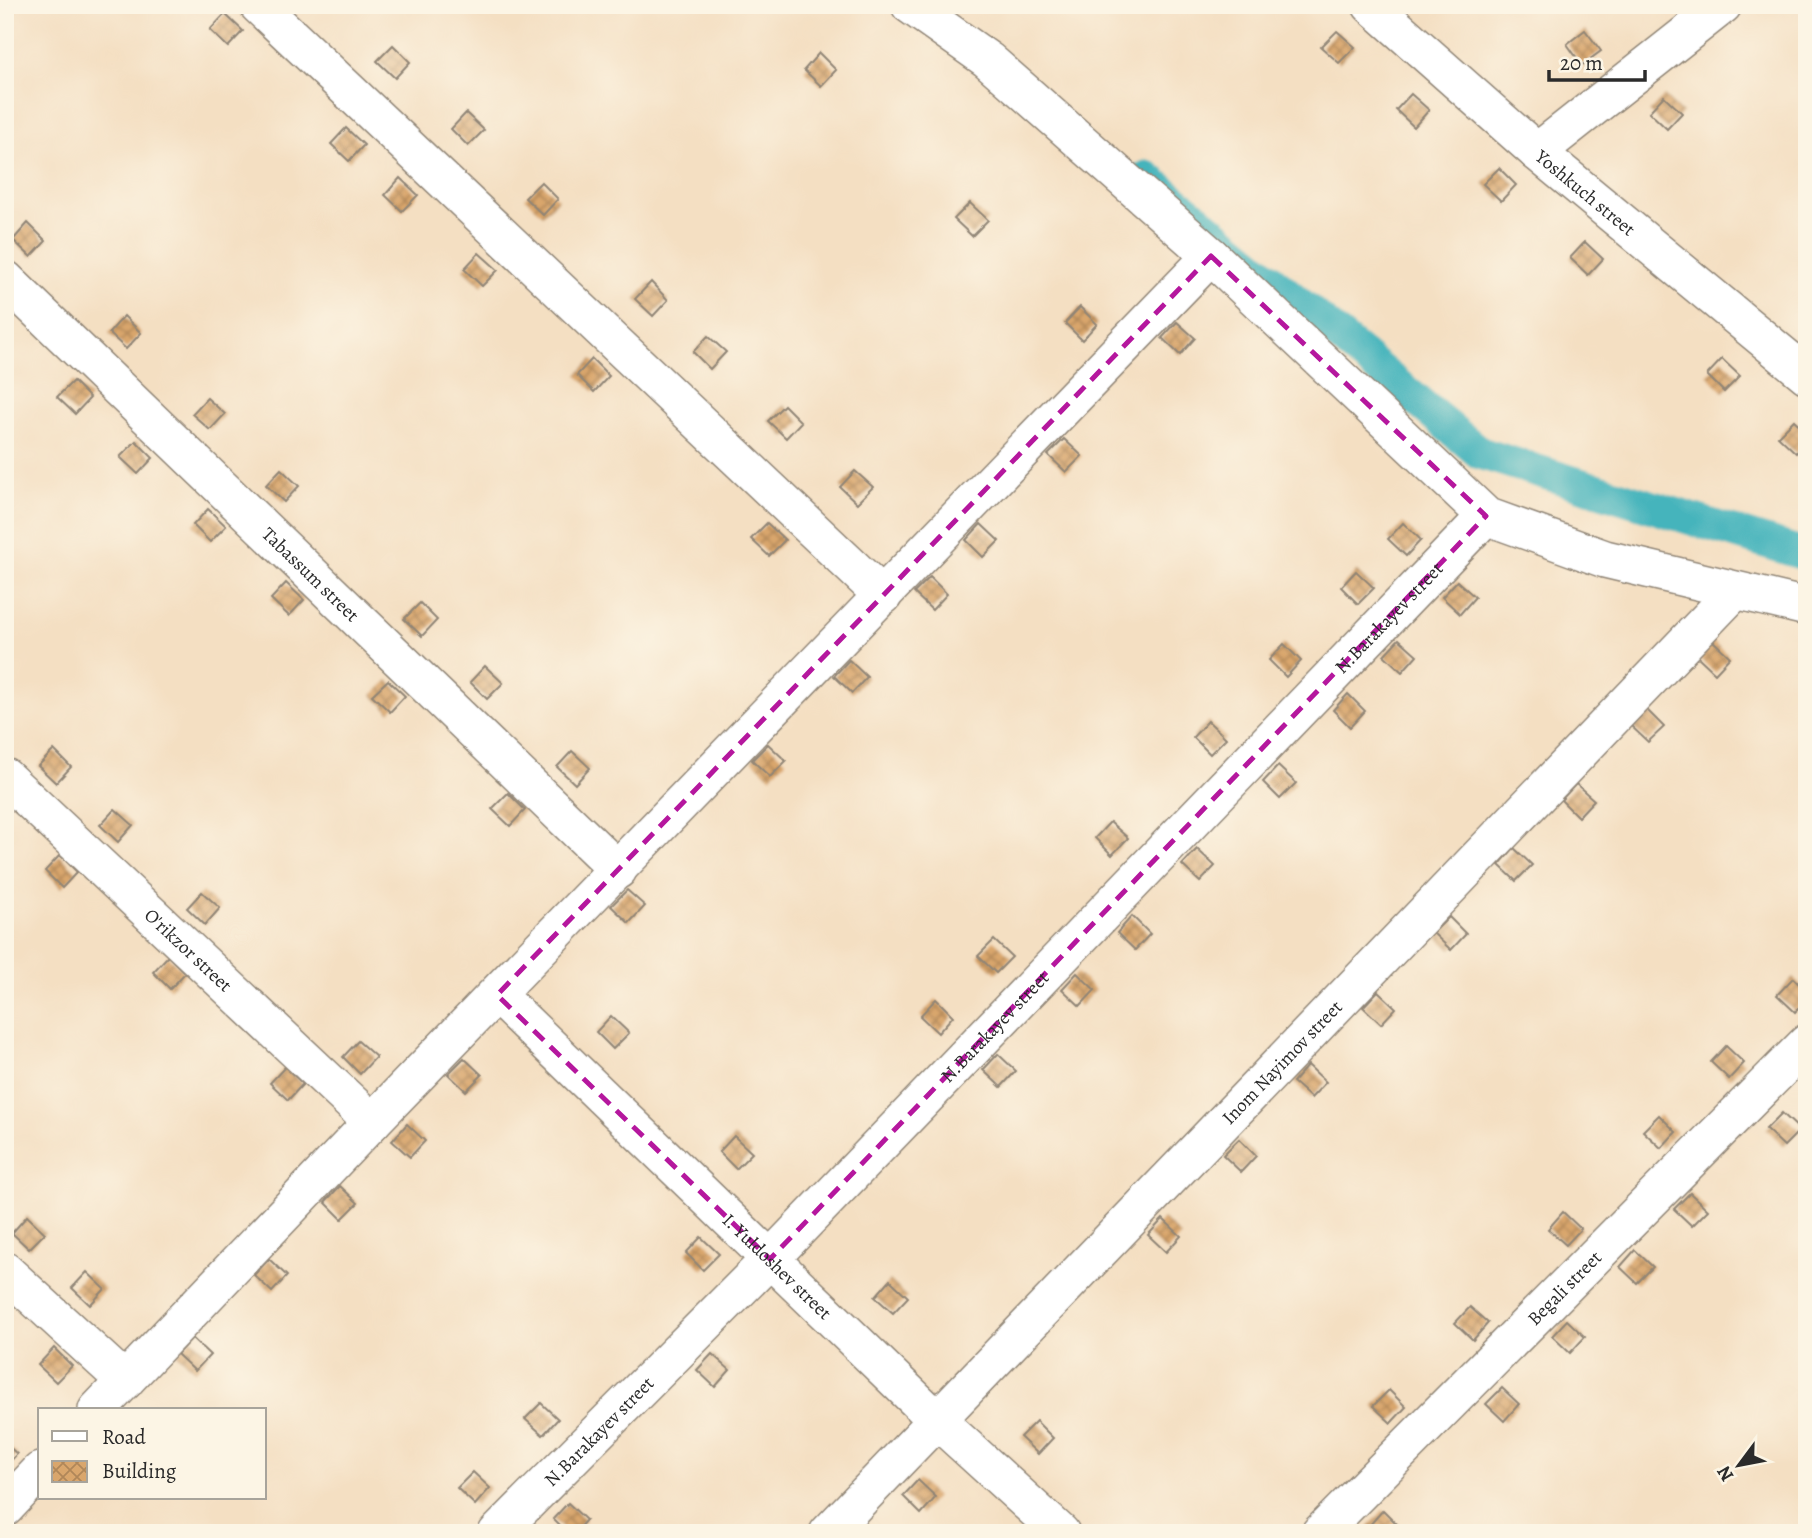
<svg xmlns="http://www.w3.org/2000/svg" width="1812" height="1538" font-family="Alegreya,serif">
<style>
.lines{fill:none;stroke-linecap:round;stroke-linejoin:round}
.canal{stroke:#44b4bc;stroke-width:33}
.building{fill:url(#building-cross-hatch)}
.minor-casing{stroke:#908576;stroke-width:40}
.minor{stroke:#fff;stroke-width:37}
.marked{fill:none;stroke:#b5179e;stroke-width:5;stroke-dasharray:14 9;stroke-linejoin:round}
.labels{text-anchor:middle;stroke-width:7;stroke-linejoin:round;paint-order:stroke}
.street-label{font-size:19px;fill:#2b2b2b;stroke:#fcf5e5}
</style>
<defs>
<pattern id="building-cross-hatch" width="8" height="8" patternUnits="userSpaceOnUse" patternTransform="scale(1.75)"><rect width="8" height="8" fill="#d9a66c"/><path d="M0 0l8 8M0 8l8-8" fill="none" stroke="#b08759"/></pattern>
</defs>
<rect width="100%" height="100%" fill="#fcf5e5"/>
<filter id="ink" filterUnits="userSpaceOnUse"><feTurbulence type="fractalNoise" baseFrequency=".0143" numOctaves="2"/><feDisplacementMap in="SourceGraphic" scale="14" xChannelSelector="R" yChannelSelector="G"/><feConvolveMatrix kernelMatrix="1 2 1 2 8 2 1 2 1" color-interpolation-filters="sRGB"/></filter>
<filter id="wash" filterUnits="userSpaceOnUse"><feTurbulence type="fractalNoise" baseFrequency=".00686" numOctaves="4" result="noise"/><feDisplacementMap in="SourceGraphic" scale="28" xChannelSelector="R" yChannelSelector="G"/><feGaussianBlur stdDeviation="1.57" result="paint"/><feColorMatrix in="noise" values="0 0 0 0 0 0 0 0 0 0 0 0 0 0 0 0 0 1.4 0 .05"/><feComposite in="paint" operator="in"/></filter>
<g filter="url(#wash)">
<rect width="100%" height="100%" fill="#f4dfc2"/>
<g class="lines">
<path class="canal" d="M 1147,177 L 1480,453 L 1807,555"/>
</g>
<g id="blocks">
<g class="building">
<path d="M 225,14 L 243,31 L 228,47 L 210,30 Z"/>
<path d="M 1585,30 L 1601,51 L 1582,65 L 1567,44 Z"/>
<path d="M 1337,31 L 1355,47 L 1339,63 L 1321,47 Z"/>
<path d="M 393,45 L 410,62 L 395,78 L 377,61 Z"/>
<path d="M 819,53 L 836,70 L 821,86 L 804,70 Z"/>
<path d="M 1411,94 L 1429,110 L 1414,127 L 1396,110 Z"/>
<path d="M 1664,96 L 1682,113 L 1667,129 L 1649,112 Z"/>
<path d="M 466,113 L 484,130 L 468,146 L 451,129 Z"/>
<path d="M 346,128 L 364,145 L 349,161 L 331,144 Z"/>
<path d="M 1499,168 L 1516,185 L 1501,201 L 1483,184 Z"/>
<path d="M 400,178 L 418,195 L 402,211 L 385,195 Z"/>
<path d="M 541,182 L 558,199 L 543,215 L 525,198 Z"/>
<path d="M 970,203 L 988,220 L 972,236 L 954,219 Z"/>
<path d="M 28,223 L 46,241 L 31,257 L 13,240 Z"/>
<path d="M 1585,242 L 1603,259 L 1588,275 L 1570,258 Z"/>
<path d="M 479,253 L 498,270 L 482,286 L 464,269 Z"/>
<path d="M 651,282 L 668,300 L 653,316 L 635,299 Z"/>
<path d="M 1080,307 L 1097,324 L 1082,340 L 1065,323 Z"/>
<path d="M 124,316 L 141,333 L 126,349 L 109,333 Z"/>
<path d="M 1177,322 L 1195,338 L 1180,355 L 1162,338 Z"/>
<path d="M 708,336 L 726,352 L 710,369 L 693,352 Z"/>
<path d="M 592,359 L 609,376 L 594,392 L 577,375 Z"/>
<path d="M 1722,359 L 1740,376 L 1724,392 L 1707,375 Z"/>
<path d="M 73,381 L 90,398 L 75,414 L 57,397 Z"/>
<path d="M 207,398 L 225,414 L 210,430 L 192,414 Z"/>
<path d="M 784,405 L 801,422 L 786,438 L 768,421 Z"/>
<path d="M 1794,420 L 1807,432 L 1807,442 L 1796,453 L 1778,436 Z"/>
<path d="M 1064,439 L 1082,456 L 1066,472 L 1048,455 Z"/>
<path d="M 136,441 L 153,458 L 138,474 L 120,457 Z"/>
<path d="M 281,469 L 299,486 L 284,502 L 266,485 Z"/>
<path d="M 855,471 L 873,487 L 857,503 L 840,487 Z"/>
<path d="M 208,509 L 226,526 L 210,542 L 193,525 Z"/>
<path d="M 767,523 L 785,540 L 769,556 L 751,539 Z"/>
<path d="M 1403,523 L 1421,540 L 1406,556 L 1388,539 Z"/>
<path d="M 981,524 L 999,541 L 983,557 L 966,540 Z"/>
<path d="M 1356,571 L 1374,588 L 1358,604 L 1341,587 Z"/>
<path d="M 930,577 L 947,594 L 932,610 L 914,593 Z"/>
<path d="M 1457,581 L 1475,597 L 1460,614 L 1442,597 Z"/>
<path d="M 286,583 L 304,600 L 289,616 L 271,599 Z"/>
<path d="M 420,603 L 437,620 L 422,636 L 404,619 Z"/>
<path d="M 1399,639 L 1417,655 L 1402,672 L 1384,655 Z"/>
<path d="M 1712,640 L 1730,657 L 1715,673 L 1697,656 Z"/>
<path d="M 1284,644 L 1301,661 L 1286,677 L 1269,660 Z"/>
<path d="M 849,660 L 867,677 L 852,693 L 834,676 Z"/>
<path d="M 485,666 L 503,683 L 487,699 L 470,682 Z"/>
<path d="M 388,680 L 405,696 L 390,712 L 372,695 Z"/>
<path d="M 1348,694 L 1365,711 L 1350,727 L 1333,710 Z"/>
<path d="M 1646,709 L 1664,727 L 1648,742 L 1631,726 Z"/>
<path d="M 1208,721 L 1226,738 L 1210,754 L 1193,737 Z"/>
<path d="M 768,744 L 786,761 L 770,777 L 752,760 Z"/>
<path d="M 54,750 L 71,767 L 56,783 L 38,766 Z"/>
<path d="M 572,751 L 590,768 L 575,784 L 557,767 Z"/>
<path d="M 1278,766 L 1296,783 L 1280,799 L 1263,782 Z"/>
<path d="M 1576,784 L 1594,800 L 1578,817 L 1561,800 Z"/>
<path d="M 508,793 L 525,810 L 510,826 L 492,809 Z"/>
<path d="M 115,809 L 133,825 L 118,842 L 100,825 Z"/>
<path d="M 1110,822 L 1128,838 L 1112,855 L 1095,838 Z"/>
<path d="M 1514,848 L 1532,865 L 1516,881 L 1499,865 Z"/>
<path d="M 1197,849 L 1215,866 L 1200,882 L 1182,865 Z"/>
<path d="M 60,855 L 77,872 L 62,888 L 45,871 Z"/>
<path d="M 627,890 L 645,906 L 629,923 L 611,906 Z"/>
<path d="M 202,892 L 220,908 L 205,925 L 187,908 Z"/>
<path d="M 1132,916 L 1150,934 L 1135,950 L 1117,933 Z"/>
<path d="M 1449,917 L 1466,934 L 1451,950 L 1433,933 Z"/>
<path d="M 994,940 L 1012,957 L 996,973 L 978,956 Z"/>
<path d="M 168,956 L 185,973 L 170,989 L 153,972 Z"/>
<path d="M 1077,973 L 1095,990 L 1080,1006 L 1062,989 Z"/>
<path d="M 1793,978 L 1807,992 L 1807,999 L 1795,1012 L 1777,995 Z"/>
<path d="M 1378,991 L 1396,1008 L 1381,1024 L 1363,1007 Z"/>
<path d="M 936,999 L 953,1016 L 938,1033 L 920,1016 Z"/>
<path d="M 611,1016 L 629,1033 L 613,1049 L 596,1032 Z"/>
<path d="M 358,1041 L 376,1057 L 360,1074 L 343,1057 Z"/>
<path d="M 1726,1046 L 1744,1063 L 1729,1079 L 1711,1062 Z"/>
<path d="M 998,1054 L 1016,1071 L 1001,1087 L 983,1070 Z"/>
<path d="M 464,1058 L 482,1075 L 466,1091 L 448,1074 Z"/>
<path d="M 1308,1065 L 1326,1082 L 1311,1098 L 1293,1082 Z"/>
<path d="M 285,1067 L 303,1084 L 288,1100 L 270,1083 Z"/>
<path d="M 1782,1113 L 1800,1130 L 1784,1146 L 1766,1129 Z"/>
<path d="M 1659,1115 L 1676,1132 L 1661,1148 L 1643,1131 Z"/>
<path d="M 407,1124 L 425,1141 L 410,1157 L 392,1141 Z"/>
<path d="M 734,1136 L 752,1153 L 736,1169 L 719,1152 Z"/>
<path d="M 1239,1139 L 1256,1156 L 1241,1172 L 1223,1155 Z"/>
<path d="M 340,1186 L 358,1203 L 342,1219 L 325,1202 Z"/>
<path d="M 1690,1193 L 1708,1210 L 1692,1226 L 1674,1209 Z"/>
<path d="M 1563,1212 L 1581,1229 L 1566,1245 L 1548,1229 Z"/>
<path d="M 27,1216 L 45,1233 L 29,1249 L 12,1233 Z"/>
<path d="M 1163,1219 L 1181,1236 L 1166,1252 L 1148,1235 Z"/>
<path d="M 701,1237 L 719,1254 L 703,1270 L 686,1253 Z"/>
<path d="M 1635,1250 L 1653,1267 L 1637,1283 L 1620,1267 Z"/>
<path d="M 269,1259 L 287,1276 L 272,1292 L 254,1275 Z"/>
<path d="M 87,1272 L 105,1289 L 90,1305 L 72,1288 Z"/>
<path d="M 890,1280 L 908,1297 L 893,1313 L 875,1297 Z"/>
<path d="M 1470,1307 L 1488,1323 L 1473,1340 L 1455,1323 Z"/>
<path d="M 1567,1320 L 1585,1337 L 1570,1353 L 1552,1336 Z"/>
<path d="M 192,1338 L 210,1355 L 195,1371 L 177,1354 Z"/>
<path d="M 54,1348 L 72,1366 L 56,1382 L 38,1365 Z"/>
<path d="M 712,1354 L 730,1370 L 715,1387 L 697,1370 Z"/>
<path d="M 1502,1388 L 1519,1404 L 1504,1421 L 1486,1404 Z"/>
<path d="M 1389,1390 L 1406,1407 L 1391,1423 L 1373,1406 Z"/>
<path d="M 541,1403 L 558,1419 L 543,1435 L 525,1419 Z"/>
<path d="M 1036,1421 L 1053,1438 L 1038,1454 L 1020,1437 Z"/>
<path d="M 5,1443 L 17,1454 L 5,1467 Z"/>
<path d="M 473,1472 L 490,1488 L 475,1505 L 457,1488 Z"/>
<path d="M 918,1480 L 936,1497 L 921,1514 L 903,1496 Z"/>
<path d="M 568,1503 L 586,1520 L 574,1533 L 567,1533 L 553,1519 Z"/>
<path d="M 1383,1510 L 1401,1528 L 1396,1533 L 1374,1533 L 1368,1527 Z"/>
</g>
</g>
</g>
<g filter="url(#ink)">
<use href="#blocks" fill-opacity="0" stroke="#908576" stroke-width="2"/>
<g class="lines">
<g class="minor-casing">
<g id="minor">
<path d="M 258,5 L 883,596"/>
<path d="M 910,5 L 988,60 L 1211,256 L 1486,516 L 1605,559 L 1807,607"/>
<path id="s1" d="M 1371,5 L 1537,152 L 1807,375"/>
<path d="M 1537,152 L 1723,5"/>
<path id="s2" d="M 5,279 L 618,870"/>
<path id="s3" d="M 5,777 L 372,1122"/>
<path id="s4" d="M 497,995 L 938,1421 L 1061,1533"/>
<path d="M 5,1271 L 125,1381"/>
<path d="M 97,1410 L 372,1122 L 1211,256"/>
<path d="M 5,1508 L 40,1471"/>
<path id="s5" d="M 497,1533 L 770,1259 L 1486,516"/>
<path id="s6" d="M 828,1533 L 1735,591"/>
<path id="s7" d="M 1320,1533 L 1807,1043"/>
</g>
</g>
<use href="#minor" class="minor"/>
</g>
</g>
<path class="marked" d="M 1211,256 L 1486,516 L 770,1259 L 497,995 Z"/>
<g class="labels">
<g class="street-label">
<text dy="7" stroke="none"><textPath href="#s1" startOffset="285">Yoshkuch street</textPath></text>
<text dy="7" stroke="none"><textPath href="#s2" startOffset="425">Tabassum street</textPath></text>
<text dy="7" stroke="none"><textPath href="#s5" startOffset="1278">N.Barakayev street</textPath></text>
<text dy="7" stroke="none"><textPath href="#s3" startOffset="252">O'rikzor street</textPath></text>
<text dy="7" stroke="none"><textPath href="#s5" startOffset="710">N.Barakayev street</textPath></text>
<text dy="7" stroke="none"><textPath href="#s6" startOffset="654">Inom Nayimov street</textPath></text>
<text dy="7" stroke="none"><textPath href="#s4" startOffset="390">I. Yuldoshev street</textPath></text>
<text dy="7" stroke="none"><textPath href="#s7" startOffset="346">Begali street</textPath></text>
<text dy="7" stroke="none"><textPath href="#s5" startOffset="144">N.Barakayev street</textPath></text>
</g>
</g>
<rect width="1812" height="1538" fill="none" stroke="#fcf5e5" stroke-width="28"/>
<rect x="38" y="1408" width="228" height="91" fill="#fcf5e5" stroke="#a8a49b" stroke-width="2"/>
<rect x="52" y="1431" width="35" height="10" fill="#ffffff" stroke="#a8a49b" stroke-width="2"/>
<text x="102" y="1444" font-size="21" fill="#2b2b2b">Road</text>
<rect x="52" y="1461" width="35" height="21" fill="url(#building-cross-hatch)" stroke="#a8a49b" stroke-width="2"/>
<text x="102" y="1478" font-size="21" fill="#2b2b2b">Building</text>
<g transform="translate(1739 1465) rotate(238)" stroke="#fcf5e5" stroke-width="5" paint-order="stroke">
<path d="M0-5L12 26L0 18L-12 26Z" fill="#2b2b2b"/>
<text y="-10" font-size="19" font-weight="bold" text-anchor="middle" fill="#2b2b2b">N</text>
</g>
<path d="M1549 70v10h96v-10" fill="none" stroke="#2b2b2b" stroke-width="3.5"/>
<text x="1560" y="70" font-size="21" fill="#2b2b2b" stroke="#fcf5e5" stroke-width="5" paint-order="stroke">20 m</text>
</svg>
